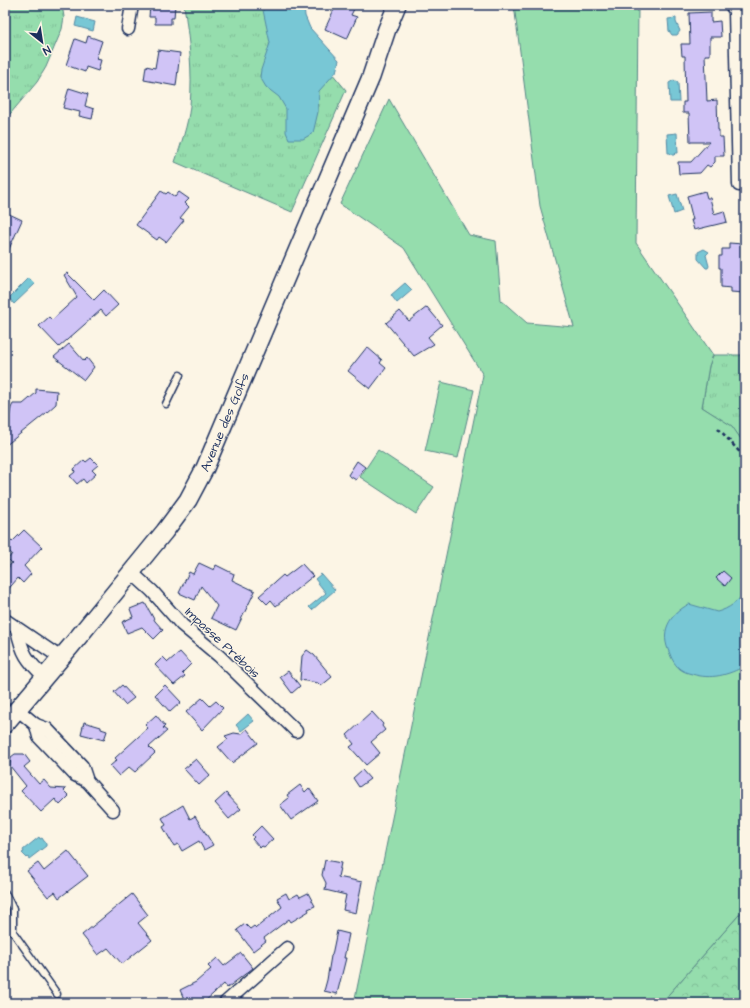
<svg xmlns="http://www.w3.org/2000/svg" width="750" height="1008" font-family="'Architects Daughter',sans-serif">
<style>
.grass{fill:url(#grass-tufts);stroke:#588686}
.forest{fill:url(#forest-crowns);stroke:#588686}
.pitch{fill:#95ddad;stroke:#588686}
.water{fill:#78c7d5;stroke:#538aa5}
.building{fill:#d0c4f6;stroke:#1b2f5e}
.lines{fill:none;stroke-linecap:round;stroke-linejoin:round}
.lane-casing{stroke:#1b2f5e;stroke-width:9}
.street-casing{stroke:#1b2f5e;stroke-width:15}
.secondary-casing{stroke:#1b2f5e;stroke-width:20}
.path{stroke:#1b2f5e;stroke-width:2.5;stroke-dasharray:4 3;stroke-linecap:butt}
.lane{stroke:#fcf5e5;stroke-width:6}
.street{stroke:#fcf5e5;stroke-width:12}
.secondary{stroke:#fcf5e5;stroke-width:17}
.labels{text-anchor:middle;stroke-width:3;stroke-linejoin:round;paint-order:stroke}
.street-label{font-size:13px;fill:#1b2f5e;stroke:#fcf5e5}
</style>
<defs>
<pattern id="grass-tufts" width="24" height="20" patternUnits="userSpaceOnUse"><rect width="24" height="20" fill="#95ddad"/><path d="M3 7l-1-3M5 7V3M7 7l1-3M15 17l-1-3M17 17v-4M19 17l1-3" fill="none" stroke="#80be97"/></pattern>
<pattern id="forest-crowns" width="20" height="18" patternUnits="userSpaceOnUse"><rect width="20" height="18" fill="#95ddad"/><path d="M2 6a3 3 0 1 1 6 0M12 15a3 3 0 1 1 6 0" fill="none" stroke="#80be97"/></pattern>
</defs>
<rect width="100%" height="100%" fill="#fcf5e5"/>
<filter id="ink" filterUnits="userSpaceOnUse"><feTurbulence type="fractalNoise" baseFrequency=".025" numOctaves="2"/><feDisplacementMap in="SourceGraphic" scale="8" xChannelSelector="R" yChannelSelector="G"/><feConvolveMatrix kernelMatrix="1 2 1 2 8 2 1 2 1" color-interpolation-filters="sRGB"/></filter>
<g filter="url(#ink)">
<g class="grass">
<path d="M 5,5 L 62,5 L 64,17 L 62,29 L 46,67 L 37,82 L 5,120 Z"/>
<path d="M 184,5 L 300,5 L 307,43 L 346,90 L 292,212 L 175,162 C 181,144 188,125 190,106 C 193,72 189,39 184,5 Z"/>
<path d="M 713,355 L 745,355 L 745,445 L 731,426 L 702,407 L 709,366 Z"/>
</g>
<path class="forest" d="M 745,908 L 745,1003 L 661,1003 Z"/>
<g class="pitch">
<path d="M 514,5 L 638,5 L 636,243 L 713,355 L 709,366 L 702,407 L 732,426 L 745,445 L 745,908 L 661,1003 L 354,1003 L 483,375 L 404,248 L 340,204 L 389,99 L 469,235 L 496,241 L 501,300 L 527,323 L 574,327 L 540,206 Z"/>
<path d="M 441,382 L 474,390 L 458,458 L 425,451 Z"/>
<path d="M 378,450 L 434,487 L 416,514 L 360,477 Z"/>
</g>
<g class="water">
<path d="M 265,5 L 304,5 L 305,16 L 310,28 L 339,60 L 336,72 L 319,91 L 318,112 L 313,133 L 303,139 L 289,139 L 286,132 L 286,109 L 279,97 L 266,87 L 260,77 L 261,70 L 270,43 L 263,10 Z"/>
<path d="M 77,17 L 95,22 L 93,31 L 75,26 Z"/>
<path d="M 676,18 L 676,22 L 680,31 L 677,35 L 672,35 L 669,31 L 668,19 Z"/>
<path d="M 674,80 L 678,83 L 679,102 L 670,102 L 669,83 Z"/>
<path d="M 677,133 L 678,153 L 676,153 L 674,155 L 672,155 L 670,153 L 668,153 L 667,134 Z"/>
<path d="M 677,194 L 682,211 L 674,214 L 669,196 Z"/>
<path d="M 704,249 L 709,252 L 706,255 L 709,266 L 708,268 L 706,268 L 698,259 L 698,252 Z"/>
<path d="M 29,278 L 35,284 L 14,304 L 9,298 Z"/>
<path d="M 405,283 L 412,290 L 397,303 L 391,295 Z"/>
<path d="M 321,574 L 335,590 L 312,610 L 309,607 L 326,593 L 315,579 Z"/>
<path d="M 745,591 L 745,666 C 728,675 711,680 692,674 C 688,673 684,672 680,669 C 676,666 672,660 670,654 C 659,632 669,615 689,604 L 717,612 C 729,609 739,601 745,591 Z"/>
<path d="M 248,714 L 254,721 L 241,731 L 236,725 Z"/>
<path d="M 39,837 L 40,839 L 42,838 L 46,844 L 46,846 L 29,859 L 28,857 L 27,858 L 22,853 L 24,852 L 23,850 Z"/>
</g>
<g class="building">
<path d="M 150,5 L 175,5 L 174,18 L 171,18 L 171,24 L 155,24 L 155,17 L 149,17 Z"/>
<path d="M 336,5 L 356,5 L 351,15 L 357,17 L 347,39 L 325,29 Z"/>
<path d="M 711,12 L 711,22 L 720,21 L 721,37 L 710,37 L 710,55 L 705,55 L 707,101 L 717,100 L 718,130 L 719,130 L 719,137 L 723,137 L 724,156 L 715,156 L 715,162 L 710,167 L 707,165 L 700,173 L 679,174 L 678,162 L 691,162 L 709,142 L 690,142 L 689,113 L 683,113 L 683,102 L 686,102 L 685,56 L 682,56 L 681,44 L 690,44 L 689,13 Z"/>
<path d="M 88,36 L 102,41 L 96,59 L 101,60 L 98,71 L 86,67 L 85,72 L 66,65 L 75,39 L 86,43 Z"/>
<path d="M 158,50 L 180,53 L 176,86 L 144,80 L 146,66 L 155,68 Z"/>
<path d="M 69,88 L 88,94 L 85,106 L 94,109 L 92,119 L 79,116 L 80,112 L 63,108 Z"/>
<path d="M 161,191 L 166,194 L 168,192 L 175,197 L 179,192 L 189,199 L 185,203 L 189,207 L 180,218 L 184,220 L 166,242 L 159,237 L 157,240 L 136,225 Z"/>
<path d="M 705,191 L 707,198 L 710,198 L 714,214 L 724,211 L 727,222 L 694,230 L 691,220 L 693,220 L 687,196 Z"/>
<path d="M 5,212 L 22,220 L 5,258 Z"/>
<path d="M 729,243 L 743,244 L 742,262 L 744,262 L 744,293 L 731,292 L 731,288 L 721,287 L 721,268 L 719,268 L 719,256 L 722,256 L 722,249 L 729,249 Z"/>
<path d="M 67,273 L 94,300 L 104,290 L 118,305 L 106,316 L 101,310 L 59,347 L 39,326 L 49,317 L 52,320 L 77,297 L 64,275 Z"/>
<path d="M 427,307 L 442,325 L 428,337 L 434,344 L 414,356 L 386,323 L 400,311 L 409,321 Z"/>
<path d="M 69,344 L 84,361 L 87,358 L 94,367 L 84,380 L 54,357 Z"/>
<path d="M 367,347 L 382,360 L 380,363 L 386,368 L 370,389 L 348,371 Z"/>
<path d="M 36,389 L 57,391 L 56,404 L 46,413 L 5,446 L 5,439 L 11,408 L 13,404 L 23,404 L 36,393 Z"/>
<path d="M 91,458 L 98,465 L 92,470 L 96,474 L 86,483 L 83,479 L 77,484 L 70,476 L 75,472 L 74,469 L 84,460 L 86,462 Z"/>
<path d="M 357,461 L 365,467 L 356,480 L 348,475 Z"/>
<path d="M 24,530 L 42,547 L 24,566 L 31,574 L 23,583 L 18,578 L 5,593 L 5,571 L 12,563 L 8,559 L 12,554 L 5,548 L 5,535 L 12,542 Z"/>
<path d="M 199,563 L 214,570 L 216,565 L 234,574 L 232,580 L 255,591 L 236,630 L 211,618 L 217,606 L 201,586 L 195,600 L 179,593 L 189,572 L 193,574 Z"/>
<path d="M 302,564 L 313,576 L 276,606 L 271,600 L 267,604 L 259,596 L 283,575 L 285,577 Z"/>
<path d="M 723,571 L 731,578 L 725,586 L 716,578 Z"/>
<path d="M 145,603 L 155,621 L 163,630 L 154,639 L 142,627 L 127,633 L 122,622 L 133,617 L 130,609 Z"/>
<path d="M 307,650 L 314,655 L 332,677 L 321,686 L 318,683 L 300,680 L 302,656 Z"/>
<path d="M 180,652 L 191,664 L 182,673 L 185,676 L 174,685 L 155,665 L 163,657 L 168,662 Z"/>
<path d="M 288,671 L 300,686 L 292,693 L 280,677 Z"/>
<path d="M 122,685 L 134,698 L 125,705 L 114,692 Z"/>
<path d="M 165,685 L 181,702 L 170,712 L 155,695 Z"/>
<path d="M 202,698 L 210,706 L 216,701 L 223,708 L 202,730 L 186,712 Z"/>
<path d="M 372,712 L 383,724 L 382,726 L 385,730 L 371,742 L 380,753 L 366,765 L 350,747 L 354,744 L 347,735 Z"/>
<path d="M 156,715 L 165,726 L 163,728 L 167,731 L 149,747 L 155,753 L 135,772 L 129,767 L 119,776 L 110,766 L 117,760 L 115,758 L 148,728 L 145,725 Z"/>
<path d="M 84,722 L 101,727 L 101,729 L 107,731 L 104,740 L 81,734 Z"/>
<path d="M 247,729 L 258,743 L 232,763 L 218,747 L 228,739 L 225,736 L 234,733 L 241,734 Z"/>
<path d="M 15,754 L 24,754 L 30,762 L 24,767 L 39,784 L 44,780 L 51,788 L 66,789 L 64,791 L 69,796 L 60,805 L 55,799 L 41,812 L 21,791 L 26,786 L 10,766 L 11,757 Z"/>
<path d="M 196,759 L 210,775 L 199,785 L 184,769 Z"/>
<path d="M 362,770 L 370,779 L 359,787 L 353,778 Z"/>
<path d="M 300,785 L 305,792 L 309,788 L 318,801 L 291,820 L 280,805 L 289,798 L 287,795 Z"/>
<path d="M 226,793 L 241,809 L 229,819 L 215,803 Z"/>
<path d="M 183,805 L 190,819 L 195,816 L 213,845 L 204,850 L 199,841 L 182,851 L 178,844 L 174,846 L 163,827 L 166,825 L 162,818 Z"/>
<path d="M 261,826 L 273,839 L 264,847 L 262,846 L 260,848 L 252,839 L 254,837 L 252,835 Z"/>
<path d="M 68,851 L 88,876 L 59,898 L 55,892 L 48,897 L 27,871 L 38,863 L 44,871 Z"/>
<path d="M 325,860 L 341,863 L 338,877 L 362,882 L 356,913 L 343,910 L 346,895 L 325,890 L 326,883 L 322,875 Z"/>
<path d="M 286,893 L 289,899 L 298,894 L 300,897 L 308,893 L 315,906 L 308,909 L 309,911 L 291,922 L 289,919 L 264,938 L 266,941 L 253,951 L 237,930 L 245,924 L 250,929 L 254,926 L 256,928 L 282,907 L 277,898 Z"/>
<path d="M 132,894 L 148,915 L 138,923 L 152,940 L 122,964 L 108,948 L 98,955 L 82,935 Z"/>
<path d="M 337,931 L 349,934 L 344,958 L 346,958 L 337,994 L 324,991 L 327,980 L 331,956 L 332,955 Z"/>
<path d="M 241,953 L 253,968 L 227,988 L 224,984 L 203,1003 L 186,1003 L 180,990 L 196,982 L 211,969 L 208,966 L 217,958 L 224,966 Z"/>
</g>
<g class="lines">
<g class="lane-casing">
<g id="lane">
<path d="M 166,404 L 180,375"/>
<path d="M 5,893 L 13,909 L 13,932 L 57,994"/>
</g>
</g>
<g class="street-casing">
<g id="street">
<path d="M 731,5 L 735,11 L 739,185"/>
<path d="M 128,29 L 132,5"/>
<path d="M 131,572 L 152,591 L 182,625 L 219,656 L 296,731"/>
<path d="M 5,620 L 61,658"/>
<path d="M 17,629 C 22,653 27,661 45,677"/>
<path d="M 18,710 L 36,725 L 47,729 L 82,766 L 87,781 L 113,810"/>
<path d="M 36,725 L 39,737 L 75,775 L 87,781"/>
<path d="M 225,1003 L 287,948"/>
</g>
</g>
<g class="secondary-casing">
<path id="secondary" d="M 5,724 L 71,646 L 165,531 L 188,500 L 205,468 L 371,77 L 387,29 L 397,5"/>
</g>
<path class="path" d="M 718,428 L 745,458"/>
<use href="#lane" class="lane"/>
<use href="#street" class="street"/>
<use href="#secondary" class="secondary"/>
</g>
</g>
<g class="labels">
<g class="street-label">
<text transform="translate(224 422) rotate(-67)" y="5">Avenue des Golfs</text>
<text transform="translate(223 642) rotate(43)" y="5">Impasse Prébois</text>
</g>
</g>
<rect width="750" height="1008" fill="none" stroke="#fcf5e5" stroke-width="20"/>
<rect x="10" y="10" width="730" height="988" fill="none" stroke="#1b2f5e" stroke-width="1.5" filter="url(#ink)"/>
<g transform="translate(42 42) rotate(150)" stroke="#fcf5e5" stroke-width="3" paint-order="stroke">
<path d="M0-3L7 15L0 10L-7 15Z" fill="#1b2f5e"/>
<text y="-6" font-size="11" font-weight="bold" text-anchor="middle" fill="#1b2f5e">N</text>
</g>
</svg>
